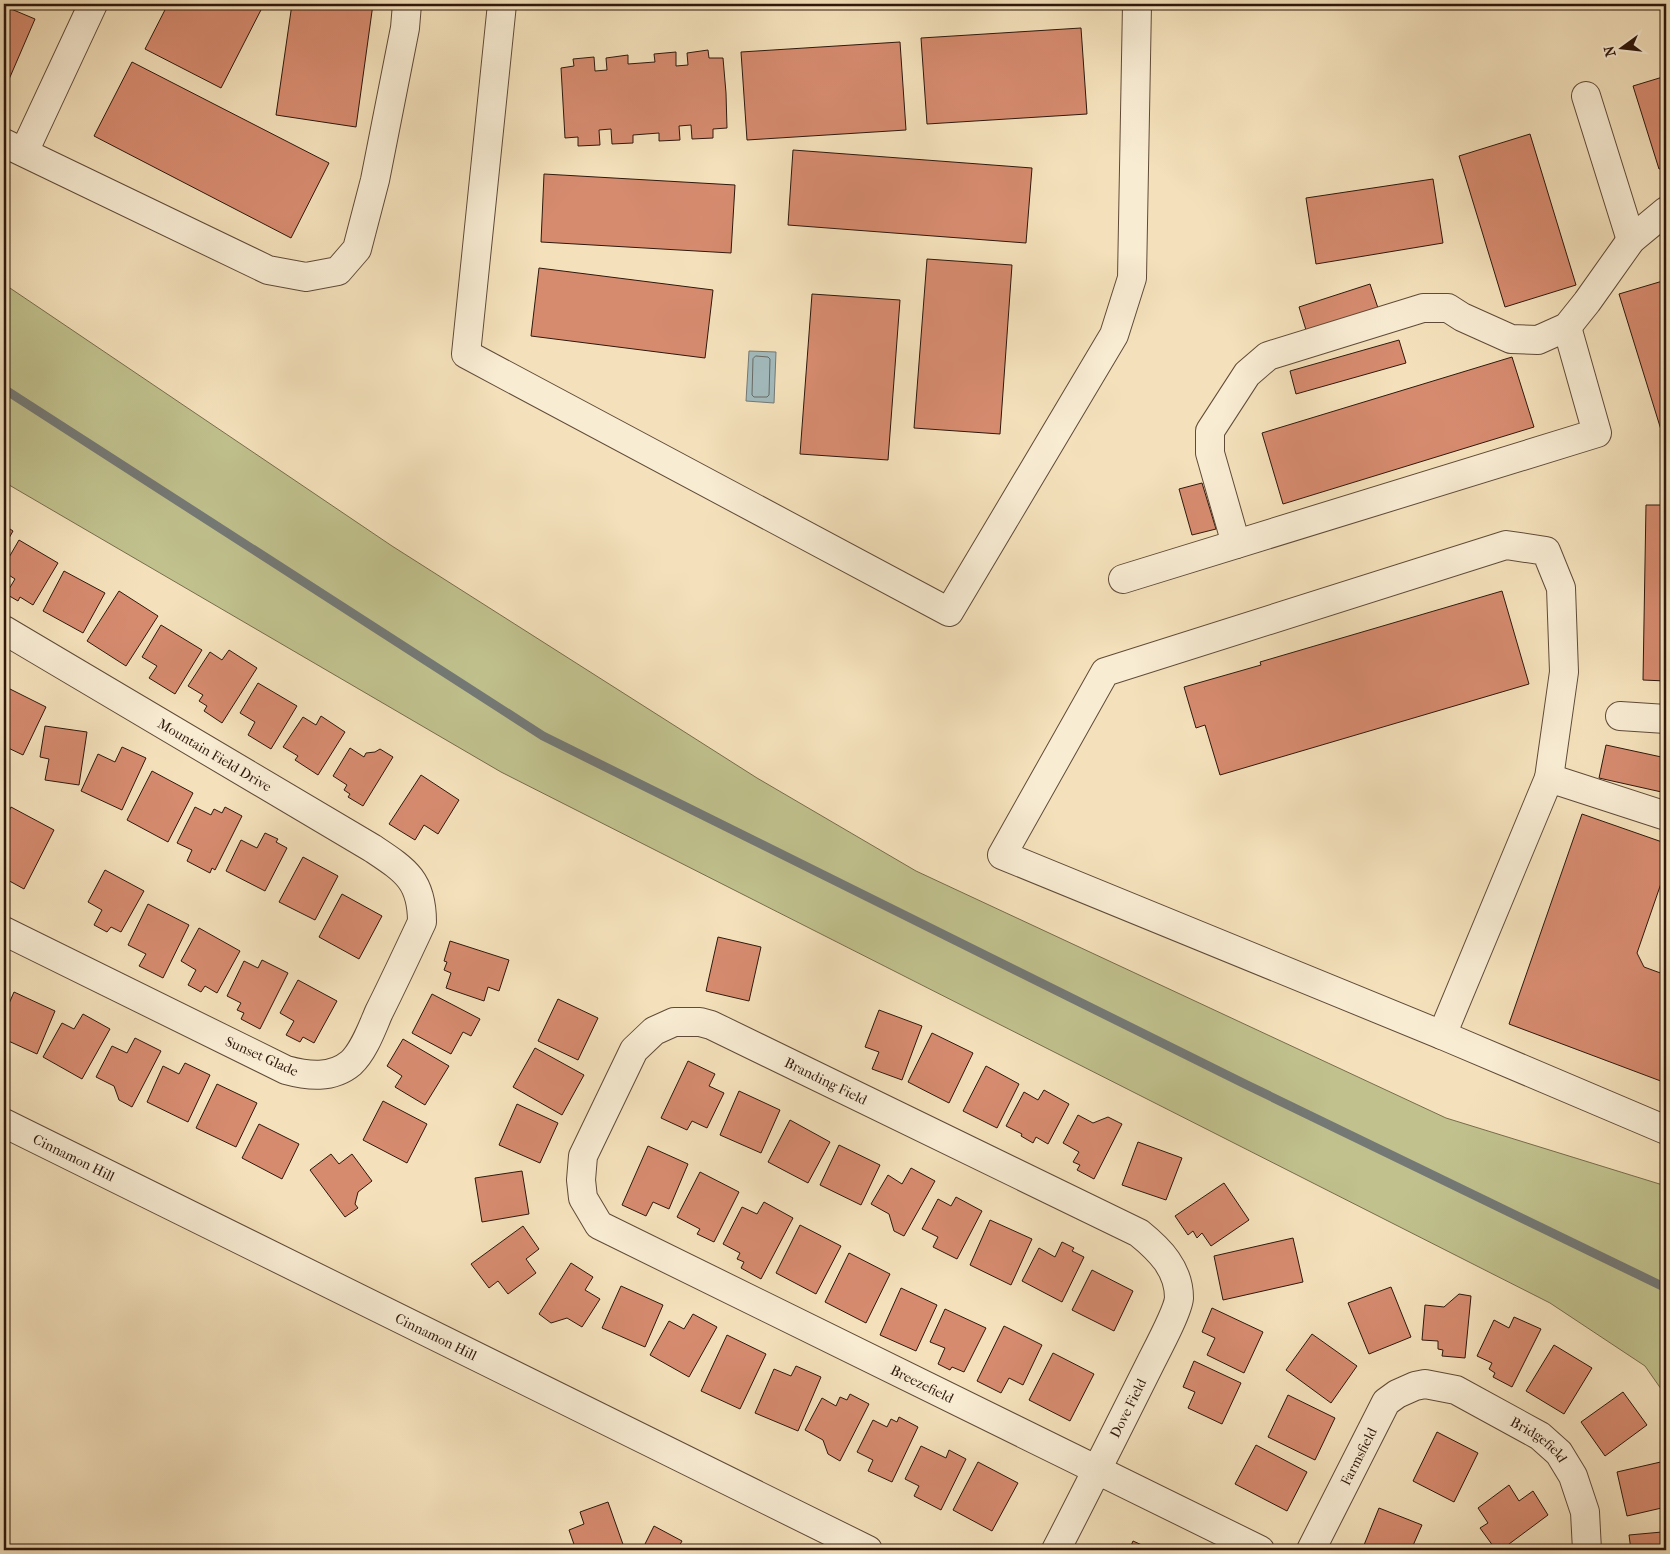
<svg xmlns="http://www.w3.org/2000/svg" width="1670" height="1554" font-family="'IM FELL French Canon',serif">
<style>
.green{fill:#c0c18d;stroke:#786c4c}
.water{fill:#a2babc;stroke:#747976}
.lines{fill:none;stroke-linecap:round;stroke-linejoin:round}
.shore{stroke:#686964;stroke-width:1}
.stream{stroke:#747976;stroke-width:9}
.building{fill:#d68b6f;stroke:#2f180c}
.minor-casing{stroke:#604a38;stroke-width:30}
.minor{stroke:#f8ecd3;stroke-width:28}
.labels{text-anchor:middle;stroke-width:4.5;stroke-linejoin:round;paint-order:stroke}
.street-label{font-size:14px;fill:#2f180c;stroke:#f8ecd3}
</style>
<rect width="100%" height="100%" fill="#f4e1bb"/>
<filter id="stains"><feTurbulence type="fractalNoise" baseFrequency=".004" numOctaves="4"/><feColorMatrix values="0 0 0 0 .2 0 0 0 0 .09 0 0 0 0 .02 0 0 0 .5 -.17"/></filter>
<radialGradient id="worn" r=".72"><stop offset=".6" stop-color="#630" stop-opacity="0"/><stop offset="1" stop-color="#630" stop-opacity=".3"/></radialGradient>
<path class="green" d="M 4,284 L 392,546 L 757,778 L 916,871 L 1446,1118 L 1666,1186 L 1666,1396 L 1645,1366 L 1550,1303 L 501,772 L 4,482 Z"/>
<path class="water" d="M 749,351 L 776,352 L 774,403 L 746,401 Z"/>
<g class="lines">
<path class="shore" d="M 756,356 L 768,357 L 770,359 L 769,395 L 767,397 L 754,397 L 752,395 L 753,359 Z"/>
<path class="stream" d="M 4,389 L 543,736 L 1247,1085 L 1666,1288"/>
</g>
<g class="building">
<path d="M 168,4 L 264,4 L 221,88 L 145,49 Z"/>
<path d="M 292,4 L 373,4 L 356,127 L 276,115 Z"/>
<path d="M 4,6 L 35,19 L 4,91 Z"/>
<path d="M 1081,28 L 1087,114 L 927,124 L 921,38 Z"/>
<path d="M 900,42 L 906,130 L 747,140 L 741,52 Z"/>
<path d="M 708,50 L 709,58 L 723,58 L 726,93 L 727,128 L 713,129 L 713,138 L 692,139 L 691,125 L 679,126 L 680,140 L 659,141 L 659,133 L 633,135 L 633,143 L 612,144 L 611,129 L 599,130 L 600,145 L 578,146 L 578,137 L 565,138 L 561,68 L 574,66 L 573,59 L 594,57 L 595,71 L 607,70 L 606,58 L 628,55 L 628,64 L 655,62 L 654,54 L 676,52 L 676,66 L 688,65 L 687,53 Z"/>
<path d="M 132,62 L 329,163 L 291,238 L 94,136 Z"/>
<path d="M 1666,76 L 1666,167 L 1659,169 L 1633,86 Z"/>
<path d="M 1530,134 L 1576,285 L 1505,307 L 1459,156 Z"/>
<path d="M 793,150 L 1032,168 L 1026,243 L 788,225 Z"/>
<path d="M 544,174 L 735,185 L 731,253 L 541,242 Z"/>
<path d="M 1433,179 L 1443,243 L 1316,264 L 1306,198 Z"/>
<path d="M 927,259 L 1012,265 L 1000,434 L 914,428 Z"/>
<path d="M 539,268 L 713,290 L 705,358 L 531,336 Z"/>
<path d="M 1666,280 L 1666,432 L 1662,433 L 1619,294 Z"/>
<path d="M 1370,284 L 1378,308 L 1306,330 L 1299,307 Z"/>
<path d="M 812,294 L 900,300 L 888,460 L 800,454 Z"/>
<path d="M 1399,340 L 1406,363 L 1296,394 L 1290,371 Z"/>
<path d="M 1512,357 L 1534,427 L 1283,504 L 1262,433 Z"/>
<path d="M 1202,483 L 1216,529 L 1192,535 L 1179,489 Z"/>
<path d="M 1646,505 L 1666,505 L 1666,681 L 1643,680 Z"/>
<path d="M 4,525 L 13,531 L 4,547 Z"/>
<path d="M 19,540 L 58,563 L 33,605 L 20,597 L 18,601 L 6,594 L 15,579 L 4,572 L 4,566 Z"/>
<path d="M 64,571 L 105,593 L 83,633 L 43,611 Z"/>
<path d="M 119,591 L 158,616 L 126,666 L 87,641 Z"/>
<path d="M 1502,591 L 1529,684 L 1220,775 L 1205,725 L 1196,728 L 1184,687 L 1261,665 L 1260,662 Z"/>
<path d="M 161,625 L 202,650 L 175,694 L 149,678 L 157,666 L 142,657 Z"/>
<path d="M 229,650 L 257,668 L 222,723 L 204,711 L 207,706 L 199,701 L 203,695 L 188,686 L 210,652 L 222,660 Z"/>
<path d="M 258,683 L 297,706 L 271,749 L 248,735 L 255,722 L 240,713 Z"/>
<path d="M 4,686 L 46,707 L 23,755 L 4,746 Z"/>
<path d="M 321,716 L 345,732 L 318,775 L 295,760 L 298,756 L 283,747 L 303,717 L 316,725 Z"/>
<path d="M 45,726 L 87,732 L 79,785 L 45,780 L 49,759 L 40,757 Z"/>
<path d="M 1606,745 L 1666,758 L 1666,793 L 1599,778 Z"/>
<path d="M 122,747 L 146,758 L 122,810 L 81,791 L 98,754 L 115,762 Z"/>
<path d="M 350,748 L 364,757 L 366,753 L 375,752 L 380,749 L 393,757 L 363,806 L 348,797 L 350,794 L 344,790 L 347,785 L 333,776 Z"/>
<path d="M 152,771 L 193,793 L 168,842 L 127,820 Z"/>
<path d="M 421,775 L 459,800 L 438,834 L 424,825 L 415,840 L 389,824 Z"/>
<path d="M 11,807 L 54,830 L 24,889 L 4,878 L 4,821 Z"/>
<path d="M 195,807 L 211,815 L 214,809 L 222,813 L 225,807 L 242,816 L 215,870 L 212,868 L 210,873 L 187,861 L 192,850 L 177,843 Z"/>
<path d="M 1582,814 L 1665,843 L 1666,869 L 1637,953 L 1644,967 L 1666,975 L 1666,1083 L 1509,1024 Z"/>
<path d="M 265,833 L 278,839 L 276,842 L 287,848 L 265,891 L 226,871 L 241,840 L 257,848 Z"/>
<path d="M 303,857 L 338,876 L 315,920 L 279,902 Z"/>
<path d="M 105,870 L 144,891 L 121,932 L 111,927 L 107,932 L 94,925 L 102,910 L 88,902 Z"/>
<path d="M 342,894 L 382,916 L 359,959 L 319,937 Z"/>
<path d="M 148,904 L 189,925 L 163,978 L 139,966 L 146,954 L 128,945 Z"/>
<path d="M 199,928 L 240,951 L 217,993 L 205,986 L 201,992 L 188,985 L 196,970 L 181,961 Z"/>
<path d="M 718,937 L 761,947 L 749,1001 L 706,991 Z"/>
<path d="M 450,941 L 509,960 L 499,991 L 488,987 L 484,1001 L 446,988 L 451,973 L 444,970 L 447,962 L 444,961 Z"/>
<path d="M 262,960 L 288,973 L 260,1029 L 241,1019 L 244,1013 L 237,1010 L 241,1003 L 227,996 L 244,961 L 258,968 Z"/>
<path d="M 298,980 L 337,1001 L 314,1043 L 303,1037 L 300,1042 L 286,1035 L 294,1021 L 280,1013 Z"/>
<path d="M 14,992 L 55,1011 L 37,1054 L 4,1039 L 4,1015 Z"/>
<path d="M 432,994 L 480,1019 L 471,1036 L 463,1032 L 451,1054 L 412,1033 Z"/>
<path d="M 558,999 L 598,1018 L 578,1060 L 538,1041 Z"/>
<path d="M 879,1010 L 922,1026 L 902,1080 L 872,1069 L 879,1052 L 865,1047 Z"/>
<path d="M 83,1014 L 110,1029 L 82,1079 L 43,1057 L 62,1023 L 74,1029 Z"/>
<path d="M 932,1033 L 973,1053 L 949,1103 L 908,1082 Z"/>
<path d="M 135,1038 L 161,1051 L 132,1107 L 119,1100 L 114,1086 L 96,1077 L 112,1046 L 127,1053 Z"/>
<path d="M 403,1039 L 449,1066 L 425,1105 L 395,1087 L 402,1076 L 387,1066 Z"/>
<path d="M 535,1048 L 584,1075 L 562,1115 L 513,1087 Z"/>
<path d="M 688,1061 L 715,1074 L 709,1086 L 724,1093 L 707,1128 L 692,1121 L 687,1130 L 661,1118 Z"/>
<path d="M 185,1063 L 210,1075 L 188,1122 L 147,1102 L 163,1066 L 179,1074 Z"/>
<path d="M 986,1066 L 1019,1084 L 997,1128 L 963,1111 Z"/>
<path d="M 217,1084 L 257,1103 L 236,1147 L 196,1128 Z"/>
<path d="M 1044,1090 L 1069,1104 L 1048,1144 L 1036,1137 L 1033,1143 L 1021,1136 L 1022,1134 L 1006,1126 L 1024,1092 L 1038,1100 Z"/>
<path d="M 739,1091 L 780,1110 L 761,1153 L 720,1135 Z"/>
<path d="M 383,1101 L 427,1124 L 407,1163 L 363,1140 Z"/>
<path d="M 517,1104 L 558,1123 L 540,1163 L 499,1145 Z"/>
<path d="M 1078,1115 L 1093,1123 L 1108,1117 L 1122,1124 L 1094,1179 L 1077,1170 L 1080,1165 L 1073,1162 L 1079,1152 L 1063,1143 Z"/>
<path d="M 790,1120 L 830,1142 L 808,1183 L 768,1162 Z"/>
<path d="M 259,1124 L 299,1144 L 282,1179 L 242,1158 Z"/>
<path d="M 1138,1142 L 1182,1158 L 1166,1200 L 1122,1185 Z"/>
<path d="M 839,1145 L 880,1165 L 861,1205 L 820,1185 Z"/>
<path d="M 648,1146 L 688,1164 L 669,1209 L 653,1202 L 646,1216 L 622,1205 Z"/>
<path d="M 331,1154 L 339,1164 L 352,1154 L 372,1181 L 358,1192 L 355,1204 L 358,1208 L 345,1217 L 310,1170 Z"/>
<path d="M 911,1168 L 935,1181 L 904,1236 L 894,1231 L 889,1214 L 871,1204 L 888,1175 L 902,1184 Z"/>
<path d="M 522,1171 L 529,1214 L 482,1222 L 475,1178 Z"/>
<path d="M 700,1172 L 739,1192 L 714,1242 L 697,1234 L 700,1229 L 677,1217 Z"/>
<path d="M 1224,1183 L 1249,1220 L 1211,1246 L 1202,1233 L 1197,1238 L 1193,1231 L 1188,1235 L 1175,1216 Z"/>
<path d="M 956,1197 L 982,1211 L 957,1259 L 933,1247 L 938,1237 L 922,1229 L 938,1199 L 951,1206 Z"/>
<path d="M 764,1202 L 793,1218 L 761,1279 L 741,1268 L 744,1262 L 737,1259 L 740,1253 L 723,1244 L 742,1207 L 757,1214 Z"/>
<path d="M 990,1220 L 1032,1239 L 1011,1285 L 970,1265 Z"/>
<path d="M 800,1225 L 841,1246 L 816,1294 L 776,1273 Z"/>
<path d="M 523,1226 L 539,1249 L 526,1259 L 536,1273 L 508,1294 L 498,1281 L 489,1288 L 471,1264 Z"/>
<path d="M 1293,1238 L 1303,1282 L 1223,1300 L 1214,1256 Z"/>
<path d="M 1062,1242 L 1074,1248 L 1072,1251 L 1084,1257 L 1062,1302 L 1022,1281 L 1039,1248 L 1055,1257 Z"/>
<path d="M 849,1253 L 890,1274 L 866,1323 L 825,1302 Z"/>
<path d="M 571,1263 L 593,1277 L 585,1290 L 600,1299 L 582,1327 L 567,1318 L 551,1323 L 539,1314 Z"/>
<path d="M 1092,1270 L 1133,1291 L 1114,1331 L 1072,1310 Z"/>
<path d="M 621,1286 L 663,1305 L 645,1347 L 602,1328 Z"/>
<path d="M 1391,1287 L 1411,1337 L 1369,1354 L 1348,1303 Z"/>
<path d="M 901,1288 L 937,1305 L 916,1351 L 880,1335 Z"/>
<path d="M 1459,1294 L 1471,1296 L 1465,1358 L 1442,1356 L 1443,1350 L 1438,1349 L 1438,1341 L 1422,1340 L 1425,1305 L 1444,1307 Z"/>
<path d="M 1212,1308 L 1263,1332 L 1244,1373 L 1207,1355 L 1215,1338 L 1202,1332 Z"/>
<path d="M 945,1309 L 986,1328 L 964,1372 L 952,1367 L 950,1370 L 938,1364 L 945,1348 L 930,1342 Z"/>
<path d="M 693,1314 L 717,1327 L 689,1377 L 650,1355 L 669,1321 L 684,1329 Z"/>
<path d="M 1514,1317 L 1541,1329 L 1512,1387 L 1493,1377 L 1495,1373 L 1489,1369 L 1492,1363 L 1477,1356 L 1494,1320 L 1509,1328 Z"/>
<path d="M 1004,1326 L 1042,1345 L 1023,1385 L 1009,1378 L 1001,1393 L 977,1381 Z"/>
<path d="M 1312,1334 L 1357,1366 L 1331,1403 L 1286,1370 Z"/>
<path d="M 727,1335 L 766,1354 L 740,1409 L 701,1391 Z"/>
<path d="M 1554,1345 L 1592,1368 L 1564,1414 L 1526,1391 Z"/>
<path d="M 1053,1353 L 1094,1374 L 1070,1421 L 1029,1400 Z"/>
<path d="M 1194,1361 L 1241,1383 L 1222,1424 L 1188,1408 L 1195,1392 L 1183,1387 Z"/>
<path d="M 796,1366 L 821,1377 L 798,1431 L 755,1413 L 774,1369 L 791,1376 Z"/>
<path d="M 1623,1392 L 1647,1425 L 1605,1456 L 1581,1422 Z"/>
<path d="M 850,1394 L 869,1404 L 840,1461 L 828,1454 L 823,1440 L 805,1430 L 822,1398 L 836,1406 L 840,1397 L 847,1400 Z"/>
<path d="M 1288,1395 L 1335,1418 L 1315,1460 L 1268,1437 Z"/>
<path d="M 899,1417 L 918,1427 L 892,1482 L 868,1471 L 873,1460 L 857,1452 L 873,1420 L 887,1427 L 891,1419 L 897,1422 Z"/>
<path d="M 1437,1432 L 1478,1453 L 1454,1502 L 1413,1481 Z"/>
<path d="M 1256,1445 L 1307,1472 L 1287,1511 L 1235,1484 Z"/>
<path d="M 921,1446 L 946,1458 L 949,1450 L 966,1459 L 941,1510 L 914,1496 L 919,1486 L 905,1479 Z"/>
<path d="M 1665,1461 L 1666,1467 L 1666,1507 L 1627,1516 L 1617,1472 Z"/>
<path d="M 978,1462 L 1018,1483 L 992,1531 L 953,1510 Z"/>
<path d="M 1509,1485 L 1519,1501 L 1533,1491 L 1548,1515 L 1501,1550 L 1496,1550 L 1480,1528 L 1488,1523 L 1478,1508 Z"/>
<path d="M 608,1502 L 625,1550 L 576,1550 L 569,1530 L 584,1524 L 580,1512 Z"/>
<path d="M 1379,1508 L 1422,1525 L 1411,1550 L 1362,1550 Z"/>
<path d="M 654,1526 L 682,1541 L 677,1550 L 642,1550 Z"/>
<path d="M 1662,1532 L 1664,1550 L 1631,1550 L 1629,1535 Z"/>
<path d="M 1133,1541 L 1153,1550 L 1129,1550 Z"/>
<path d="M 1430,1545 L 1440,1550 L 1427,1550 Z"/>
</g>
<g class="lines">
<g class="minor-casing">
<g id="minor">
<path d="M 502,4 L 466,354 L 949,612 L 1114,335 L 1132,278 L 1137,4"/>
<path d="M 1586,96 L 1631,240"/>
<path d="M 4,143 L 268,270 L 306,277 L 338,271 L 357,249 L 375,180 L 405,28 L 407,4"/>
<path d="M 24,152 L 93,4"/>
<path d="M 1236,544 L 1210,453 L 1210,431 L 1247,374 L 1268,356 L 1423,308 L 1448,308 L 1462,317 L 1511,339 L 1538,340 L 1567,327 L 1587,302 L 1631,240 L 1666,211"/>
<path d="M 1123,579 L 1597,433 L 1567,327"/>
<path id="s1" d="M 4,630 L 372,848 C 405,870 422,880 422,922 C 408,952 394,982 379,1012 C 372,1028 364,1051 351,1063 C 332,1079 308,1076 286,1070 L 4,931"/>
<path d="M 1620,716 L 1666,719"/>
<path d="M 1666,816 L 1549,778 L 1442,1035 L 1666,1130"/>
<path d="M 1442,1035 L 1002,855 L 1105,672 L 1506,545 L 1546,551 L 1561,588 L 1564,672 L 1549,778"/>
<path id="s2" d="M 4,1123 L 868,1550"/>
<path id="s3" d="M 1056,1550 C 1088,1488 1119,1426 1150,1364 C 1157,1350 1178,1311 1179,1298 C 1179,1269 1160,1250 1139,1233 L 711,1025 L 700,1022 L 674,1022 L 654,1031 L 634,1050 L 583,1156 L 581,1180 L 583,1198 L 599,1225 L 1260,1550"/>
<path id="s4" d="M 1311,1550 L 1386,1402 L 1397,1394 L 1415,1386 L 1425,1384 L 1456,1390 L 1540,1436 L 1559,1453 L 1573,1476 L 1585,1512 L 1587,1550"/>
</g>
</g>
<use href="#minor" class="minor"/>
</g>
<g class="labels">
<g class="street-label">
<text dy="5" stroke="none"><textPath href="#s1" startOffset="245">Mountain Field Drive</textPath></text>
<text transform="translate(262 1056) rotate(24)" y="5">Sunset Glade</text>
<text transform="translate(826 1081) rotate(26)" y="5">Branding Field</text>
<text dy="5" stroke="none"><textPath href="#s2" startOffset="78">Cinnamon Hill</textPath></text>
<text dy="5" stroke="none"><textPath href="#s2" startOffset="482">Cinnamon Hill</textPath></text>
<text dy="5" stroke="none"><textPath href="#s3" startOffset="1474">Breezefield</textPath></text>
<text dy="5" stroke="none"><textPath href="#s3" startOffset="159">Dove Field</textPath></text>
<text dy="5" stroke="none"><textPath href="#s4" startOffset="338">Bridgefield</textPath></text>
<text dy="5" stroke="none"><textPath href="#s4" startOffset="105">Farmsfield</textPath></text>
</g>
</g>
<rect width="1670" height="1554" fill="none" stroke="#f4e1bb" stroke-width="20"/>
<rect x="5" y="5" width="1660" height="1544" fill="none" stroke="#2f180c" stroke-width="2.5"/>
<rect x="10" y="10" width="1650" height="1534" fill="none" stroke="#2f180c"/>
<g transform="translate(1622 48) rotate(255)" stroke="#f8ecd3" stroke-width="4" paint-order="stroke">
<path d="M0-4L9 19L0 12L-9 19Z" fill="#2f180c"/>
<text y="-8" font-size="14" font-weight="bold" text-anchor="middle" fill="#2f180c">N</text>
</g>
<rect width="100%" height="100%" filter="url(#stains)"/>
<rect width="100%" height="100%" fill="url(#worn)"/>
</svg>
